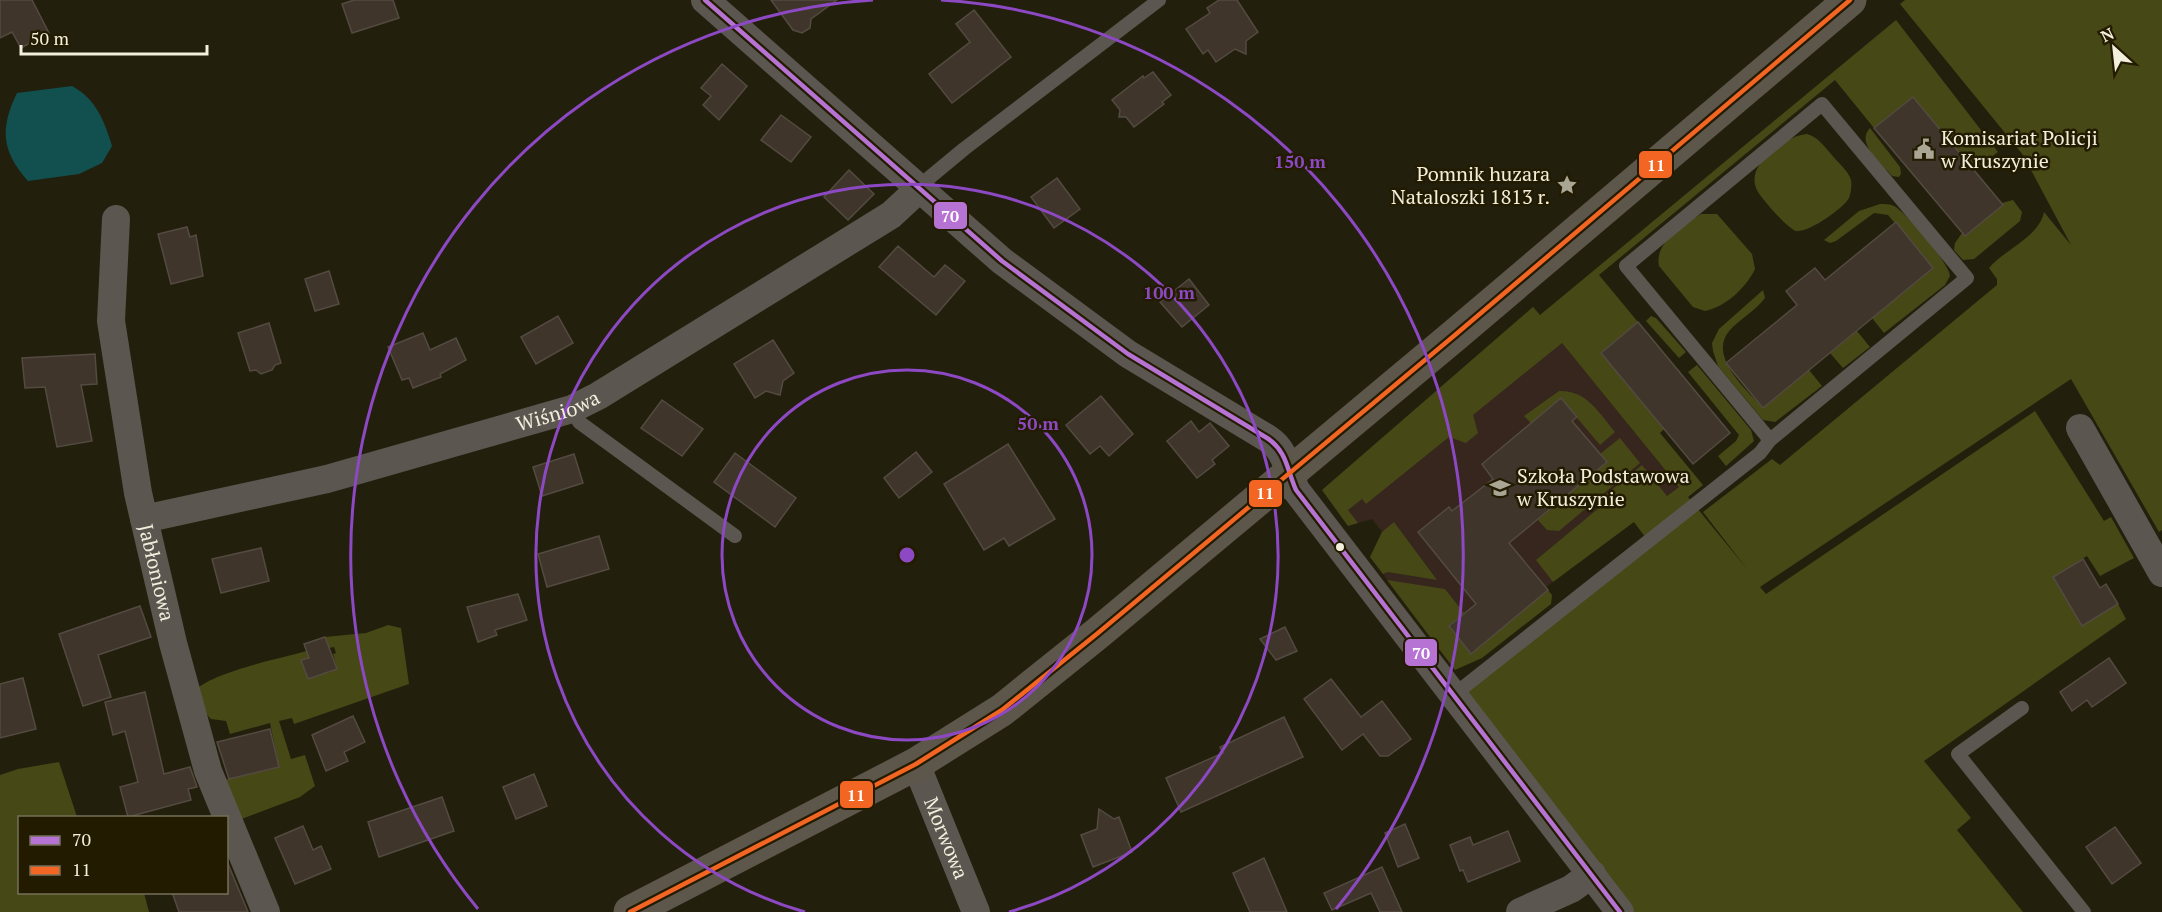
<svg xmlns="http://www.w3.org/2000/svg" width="2162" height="912" font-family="'PT Serif',serif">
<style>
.education{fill:#36261d}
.green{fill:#464816}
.water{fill:#11504f}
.building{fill:#40352a;stroke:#534a41;stroke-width:1.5}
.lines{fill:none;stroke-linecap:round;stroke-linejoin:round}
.lane{stroke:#5b564f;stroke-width:14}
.street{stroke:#5b564f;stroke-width:28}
.primary{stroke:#5c564b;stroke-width:33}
.bus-1-casing{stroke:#221b00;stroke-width:9}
.bus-2-casing{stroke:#221b00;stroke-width:9}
.bus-1{stroke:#b673d3;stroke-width:4.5}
.bus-2{stroke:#f26522;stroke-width:4.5}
.ring{fill:none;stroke:#8d49c4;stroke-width:3}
.bus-dot{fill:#f3efdd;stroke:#221b00;stroke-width:2}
.labels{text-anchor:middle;stroke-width:5;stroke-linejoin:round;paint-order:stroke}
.poi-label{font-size:20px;fill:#f3efdd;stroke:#221b00;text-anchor:start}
.street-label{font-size:20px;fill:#f3efdd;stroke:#221b00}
.centre{fill:#8d49c4;stroke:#221b00;stroke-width:3}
.ring-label{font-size:18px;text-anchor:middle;font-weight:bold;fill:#8d49c4;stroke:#221b00;stroke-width:5;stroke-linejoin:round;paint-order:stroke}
.line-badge{stroke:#221b00;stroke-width:2}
.badge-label{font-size:16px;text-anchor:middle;font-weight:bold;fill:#fff}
</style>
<rect width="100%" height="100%" fill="#231f0d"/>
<path class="education" d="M 1533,307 L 1679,487 L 1546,587 L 1548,590 L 1455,670 L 1370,557 L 1382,532 L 1372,519 L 1348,526 L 1322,490 Z"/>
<g class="green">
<path d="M 1905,0 L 2162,0 L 2162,530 L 2159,532 L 2071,379 L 1760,587 L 1766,594 L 2035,411 L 2104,521 L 2111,517 L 2134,558 L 2100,576 L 2087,556 L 2053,577 L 2082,626 L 2118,604 L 2126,619 L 1924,761 L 1971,818 L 1957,830 L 2023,912 L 1620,912 L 1455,694 L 1648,541 L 1634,522 L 1553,582 L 1536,560 L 1600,507 L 1597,502 L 1642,465 L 1667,496 L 1679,487 L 1562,343 L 1473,415 L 1478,433 L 1466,443 L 1449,437 L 1366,504 L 1362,499 L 1348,510 L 1358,523 L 1348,526 L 1322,490 L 1533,307 L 1540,315 L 1896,20 L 1998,152 L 1974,170 L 1913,97 L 1874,128 L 1835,80 L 1599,275 L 1638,322 L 1601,353 L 1664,429 L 1660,433 L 1703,485 L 1688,497 L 1747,569 L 1703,512 L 1772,459 L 1780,465 L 1997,285 L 1997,279 L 1989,268 C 2005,249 2039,237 2044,212 L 2071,245 L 2023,155 L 1900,4 Z"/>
<path d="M 1870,128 L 1900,167 L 1901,174 L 1899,177 L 1892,176 C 1882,164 1855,143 1870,128 Z"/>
<path d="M 1807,134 C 1818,137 1824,146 1831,154 C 1837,162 1848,170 1851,180 C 1852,185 1851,193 1849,198 C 1843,209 1808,233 1796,231 C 1788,229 1763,200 1758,192 C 1742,166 1785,136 1807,134 Z"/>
<path d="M 2013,200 L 2022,212 L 2020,221 L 1974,259 L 1963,260 L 1954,250 L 1955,243 L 1962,233 L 1965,236 L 2002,203 Z"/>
<path d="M 1880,204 C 1884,204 1890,204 1894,206 C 1906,212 1949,263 1950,276 L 1945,285 L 1884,333 L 1872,318 L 1932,267 L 1888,215 L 1874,213 L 1836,241 L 1830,243 L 1824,240 L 1859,211 Z"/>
<path d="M 1701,214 L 1717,214 L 1752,254 L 1755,269 C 1746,288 1725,307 1705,311 L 1693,307 L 1659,266 C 1654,243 1683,224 1701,214 Z"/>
<path d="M 1763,290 L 1765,298 C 1755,311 1740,319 1730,330 C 1707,356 1746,389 1763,408 L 1809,370 L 1822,386 L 1775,422 L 1763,420 L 1718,366 L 1713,351 L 1712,343 L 1719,329 Z"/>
<path d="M 1651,316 L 1656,318 L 1686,352 L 1679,358 L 1646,321 Z"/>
<path d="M 1857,331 L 1870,347 L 1843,368 L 1830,353 Z"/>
<path d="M 1697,365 L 1751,430 L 1754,441 L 1726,466 L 1718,456 L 1736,441 L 1739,435 L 1688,372 Z"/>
<path d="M 1559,391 C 1587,390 1599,413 1615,432 L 1600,445 L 1561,399 L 1531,423 L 1524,416 Z"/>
<path d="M 1620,438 L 1640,463 L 1559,531 L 1547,530 L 1538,520 L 1606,462 L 1600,454 Z"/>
<path d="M 1394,522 L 1437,580 L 1388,572 L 1383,574 L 1370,557 L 1382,532 Z"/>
<path d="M 1387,580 L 1445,589 L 1464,613 L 1449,626 L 1471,654 L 1548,590 L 1552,595 L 1551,604 L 1482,658 L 1455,670 Z"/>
<path d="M 388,625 L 401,628 L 409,684 L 294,724 L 292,718 L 279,721 L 291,759 L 305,755 L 315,786 L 300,797 L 239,820 L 220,781 L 279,767 L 270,723 L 230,734 L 226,721 L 211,719 L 204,712 L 197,689 C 214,672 281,658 307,651 L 309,658 L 302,660 L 308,679 L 337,669 L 333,654 L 336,653 L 334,647 L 329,648 L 325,637 L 366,633 Z"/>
<path d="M 59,762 L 77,817 L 20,818 L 20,892 L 144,893 L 149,912 L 0,912 L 0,775 L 18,769 Z"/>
</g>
<path class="water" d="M 72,86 C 97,100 104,121 112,146 L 102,163 L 79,174 L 28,181 C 1,151 0,128 17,93 Z"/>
<g class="building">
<path d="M 0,0 L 32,0 L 49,33 L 21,48 L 12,32 L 0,38 Z"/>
<path d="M 354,0 L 393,0 L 399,18 L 352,33 L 342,4 Z"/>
<path d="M 771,0 L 837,0 L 811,19 L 810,28 L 802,33 L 793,30 Z"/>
<path d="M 1219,0 L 1237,0 L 1258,32 L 1246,41 L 1246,54 L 1235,49 L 1216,62 L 1208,50 L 1203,54 L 1186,29 L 1210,13 L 1207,8 Z"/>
<path d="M 974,10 L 1011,57 L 952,103 L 929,74 L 970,42 L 956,24 Z"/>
<path d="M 722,64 L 747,86 L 719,120 L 703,105 L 711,96 L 701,88 Z"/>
<path d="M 1153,72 L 1171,95 L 1162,102 L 1164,104 L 1134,127 L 1126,117 L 1119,117 L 1120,110 L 1112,100 L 1143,76 L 1144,78 Z"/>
<path d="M 1913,97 L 2003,205 L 1965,236 L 1874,128 Z"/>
<path d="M 781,115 L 811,137 L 791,162 L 761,140 Z"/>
<path d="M 849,170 L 874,194 L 848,220 L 824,197 Z"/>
<path d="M 1057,178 L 1080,209 L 1054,228 L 1031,197 Z"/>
<path d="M 1896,222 L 1933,268 L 1763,408 L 1726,363 L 1797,305 L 1786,291 L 1815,268 L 1825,280 Z"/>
<path d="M 187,227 L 190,237 L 196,235 L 203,276 L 171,284 L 158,234 Z"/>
<path d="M 898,246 L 934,277 L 945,265 L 965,281 L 936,315 L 879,267 Z"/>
<path d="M 329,271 L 339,304 L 315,311 L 305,279 Z"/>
<path d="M 1189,279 L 1209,305 L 1182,327 L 1160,302 Z"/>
<path d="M 558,316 L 573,343 L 536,364 L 521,337 Z"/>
<path d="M 1638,322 L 1730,433 L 1693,464 L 1601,353 Z"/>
<path d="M 269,323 L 281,363 L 275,365 L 272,370 L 261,374 L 256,370 L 250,371 L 238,333 Z"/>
<path d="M 423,333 L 430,350 L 456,338 L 466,360 L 440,374 L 441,377 L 413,388 L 409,378 L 402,380 L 388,347 Z"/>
<path d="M 773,340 L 794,373 L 783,381 L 780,395 L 766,391 L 755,398 L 734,364 Z"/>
<path d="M 95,354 L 97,384 L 81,385 L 92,441 L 57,447 L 45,387 L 25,388 L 22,358 Z"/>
<path d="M 1101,396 L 1133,434 L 1109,456 L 1100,446 L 1090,454 L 1066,425 Z"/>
<path d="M 1561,398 L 1577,417 L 1572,421 L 1607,462 L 1509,543 L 1548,590 L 1471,654 L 1449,626 L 1476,604 L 1418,532 L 1449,507 L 1452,511 L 1493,479 L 1482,464 Z"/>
<path d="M 662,400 L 703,429 L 682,456 L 641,428 Z"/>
<path d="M 1191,421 L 1199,432 L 1210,423 L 1229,446 L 1212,460 L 1215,464 L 1197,478 L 1167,441 Z"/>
<path d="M 1008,444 L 1055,519 L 1009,546 L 1004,538 L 984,550 L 944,484 Z"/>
<path d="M 916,452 L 932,472 L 899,498 L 884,478 Z"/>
<path d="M 735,453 L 796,498 L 775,527 L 714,482 Z"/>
<path d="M 574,454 L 583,483 L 542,496 L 533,467 Z"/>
<path d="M 599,536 L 609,569 L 547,587 L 538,554 Z"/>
<path d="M 261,548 L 269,581 L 221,593 L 212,559 Z"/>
<path d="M 2083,559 L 2100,588 L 2106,584 L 2118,604 L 2082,626 L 2053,577 Z"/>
<path d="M 518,594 L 527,620 L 495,630 L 497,635 L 478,642 L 467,607 Z"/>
<path d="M 140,606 L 151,637 L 98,655 L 111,697 L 83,706 L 59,634 Z"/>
<path d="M 1285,627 L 1297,651 L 1276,660 L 1260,639 Z"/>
<path d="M 325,637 L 337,669 L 308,679 L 301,660 L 309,658 L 304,644 Z"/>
<path d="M 2109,658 L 2126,683 L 2092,707 L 2087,700 L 2072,711 L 2060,692 Z"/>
<path d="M 23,678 L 36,729 L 0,738 L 0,684 Z"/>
<path d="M 1331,679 L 1361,717 L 1382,701 L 1411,739 L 1388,756 L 1380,756 L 1363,734 L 1342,750 L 1304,699 Z"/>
<path d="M 145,692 L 164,774 L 190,767 L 197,787 L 188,789 L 191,800 L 128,817 L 120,787 L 138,782 L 125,731 L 113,735 L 105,702 Z"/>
<path d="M 353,716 L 365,742 L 344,752 L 348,761 L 326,771 L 312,735 Z"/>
<path d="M 1284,717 L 1303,757 L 1181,812 L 1166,778 L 1223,753 L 1220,747 Z"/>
<path d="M 270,729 L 279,767 L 229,779 L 217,742 Z"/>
<path d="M 534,774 L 547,806 L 516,819 L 503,787 Z"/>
<path d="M 442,797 L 454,831 L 379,857 L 368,822 Z"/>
<path d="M 1099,809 L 1114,819 L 1119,817 L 1132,852 L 1093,867 L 1081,835 L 1097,829 Z"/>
<path d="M 1405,824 L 1419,858 L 1398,867 L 1385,833 Z"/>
<path d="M 303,826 L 313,850 L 321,846 L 331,869 L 295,884 L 275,838 Z"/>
<path d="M 2115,827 L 2141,863 L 2112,884 L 2086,847 Z"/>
<path d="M 1508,831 L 1520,861 L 1468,882 L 1463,870 L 1460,871 L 1450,845 L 1470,837 L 1473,845 Z"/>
<path d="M 1264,858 L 1287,912 L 1250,912 L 1233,873 Z"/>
<path d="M 226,859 L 248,912 L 179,912 L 172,892 L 226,892 Z"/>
<path d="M 1382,867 L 1402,912 L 1380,912 L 1371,893 L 1332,910 L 1324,893 Z"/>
</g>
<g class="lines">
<g class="lane">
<path d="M 919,189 L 929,178 L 964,149 L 1159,0"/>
<path d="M 572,409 L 579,422 L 735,536"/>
<path d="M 1455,694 L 1760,453 L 1770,440 L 1967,278 L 1822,104 L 1626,266 L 1770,440"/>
<path d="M 2022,708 L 1958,754 L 2084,912"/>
</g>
<g class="street">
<path d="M 705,0 L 1002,261 L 1128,354 L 1267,438 C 1287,451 1287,470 1296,490 L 1620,912"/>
<path id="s1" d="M 116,219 L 111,321 L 138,493 L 173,643 L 208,771 L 266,912"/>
<path d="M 2080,428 L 2162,573"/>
<path id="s2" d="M 144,519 L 327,479 L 572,409 L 598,396 L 891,215 L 919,189"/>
<path id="s3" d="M 916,764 L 976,912"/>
<path d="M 1520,912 L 1571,889 L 1592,874"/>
</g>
<path class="primary" d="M 630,912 L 916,764 L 1002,710 L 1098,633 L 1455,335 L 1850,0"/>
<g class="bus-1-casing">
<path id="bus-1" d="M 705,0 L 1002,261 L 1128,354 L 1267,438 C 1287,451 1287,470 1296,490 L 1620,912"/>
</g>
<g class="bus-2-casing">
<path id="bus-2" d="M 630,912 L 916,764 L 1002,710 L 1098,633 L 1455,335 L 1850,0"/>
</g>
<use href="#bus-1" class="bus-1"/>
<use href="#bus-2" class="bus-2"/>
</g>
<g class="ring">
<circle cx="907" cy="555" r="185"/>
<path d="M805 912A371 371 0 1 1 1009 912"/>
<path d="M478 909A556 556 0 0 1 873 0M941 0A556 556 0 0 1 1336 909"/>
</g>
<defs>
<g id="civic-bare" transform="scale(1.62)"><path d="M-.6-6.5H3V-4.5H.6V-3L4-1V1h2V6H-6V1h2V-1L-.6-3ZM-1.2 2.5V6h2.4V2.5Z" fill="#aaa694" stroke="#221b00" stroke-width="2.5" paint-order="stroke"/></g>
<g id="sight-bare" transform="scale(1.62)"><path d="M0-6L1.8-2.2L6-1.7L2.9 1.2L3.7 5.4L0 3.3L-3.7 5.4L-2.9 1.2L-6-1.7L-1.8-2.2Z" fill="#aaa694" stroke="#221b00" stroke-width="2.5" paint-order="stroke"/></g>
<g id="school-bare" transform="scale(1.62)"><path d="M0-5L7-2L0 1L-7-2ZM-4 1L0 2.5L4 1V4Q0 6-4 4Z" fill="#aaa694" stroke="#221b00" stroke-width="2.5" paint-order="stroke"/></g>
</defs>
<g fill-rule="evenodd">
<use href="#civic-bare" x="1924" y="149"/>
<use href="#sight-bare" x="1567" y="185"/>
<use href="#school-bare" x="1500" y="488"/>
</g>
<circle class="bus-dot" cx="1340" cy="547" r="5"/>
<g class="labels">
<g class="poi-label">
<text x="1941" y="145">Komisariat Policji<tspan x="1941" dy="23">w Kruszynie</tspan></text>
<text x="1550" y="181" text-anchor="end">Pomnik huzara<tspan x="1550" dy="23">Nataloszki 1813 r.</tspan></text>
<text x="1517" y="483">Szkoła Podstawowa<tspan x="1517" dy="23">w Kruszynie</tspan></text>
</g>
<g class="street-label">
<text dy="7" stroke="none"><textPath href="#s2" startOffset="428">Wiśniowa</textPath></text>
<text dy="7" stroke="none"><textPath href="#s1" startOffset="358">Jabłoniowa</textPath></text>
<text dy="7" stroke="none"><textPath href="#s3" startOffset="80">Morwowa</textPath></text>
</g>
</g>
<circle cx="907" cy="555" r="9" class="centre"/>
<g class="ring-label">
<text x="1300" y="168">150 m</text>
<text x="1169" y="299">100 m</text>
<text x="1038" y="430">50 m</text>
</g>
<g class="line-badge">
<rect x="1638" y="150" width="35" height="29" rx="6" fill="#f26522"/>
<rect x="933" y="201" width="35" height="29" rx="6" fill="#b673d3"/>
<rect x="1248" y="479" width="35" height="29" rx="6" fill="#f26522"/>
<rect x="1404" y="638" width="34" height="29" rx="6" fill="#b673d3"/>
<rect x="839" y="780" width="35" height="29" rx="6" fill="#f26522"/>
</g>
<g class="badge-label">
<text x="1656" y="171">11</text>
<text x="950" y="222">70</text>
<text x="1265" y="499">11</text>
<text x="1421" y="659">70</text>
<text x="856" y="801">11</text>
</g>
<rect x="18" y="816" width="210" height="78" fill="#221b00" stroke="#767058" stroke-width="1.5"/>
<rect x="30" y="836" width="30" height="9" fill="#b673d3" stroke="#767058" stroke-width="1.5"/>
<text x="72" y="846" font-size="18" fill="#f3efdd">70</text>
<rect x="30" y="866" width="30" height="9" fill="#f26522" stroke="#767058" stroke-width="1.5"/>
<text x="72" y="876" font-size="18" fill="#f3efdd">11</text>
<g transform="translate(2114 48) rotate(333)" stroke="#221b00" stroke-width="4.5" paint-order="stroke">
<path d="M0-4.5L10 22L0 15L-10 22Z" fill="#f3efdd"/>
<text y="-9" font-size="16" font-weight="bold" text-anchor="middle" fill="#f3efdd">N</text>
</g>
<path d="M21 45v9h186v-9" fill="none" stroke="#f3efdd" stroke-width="3"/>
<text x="30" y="45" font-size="18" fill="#f3efdd" stroke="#221b00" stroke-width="4.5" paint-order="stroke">50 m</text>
</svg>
